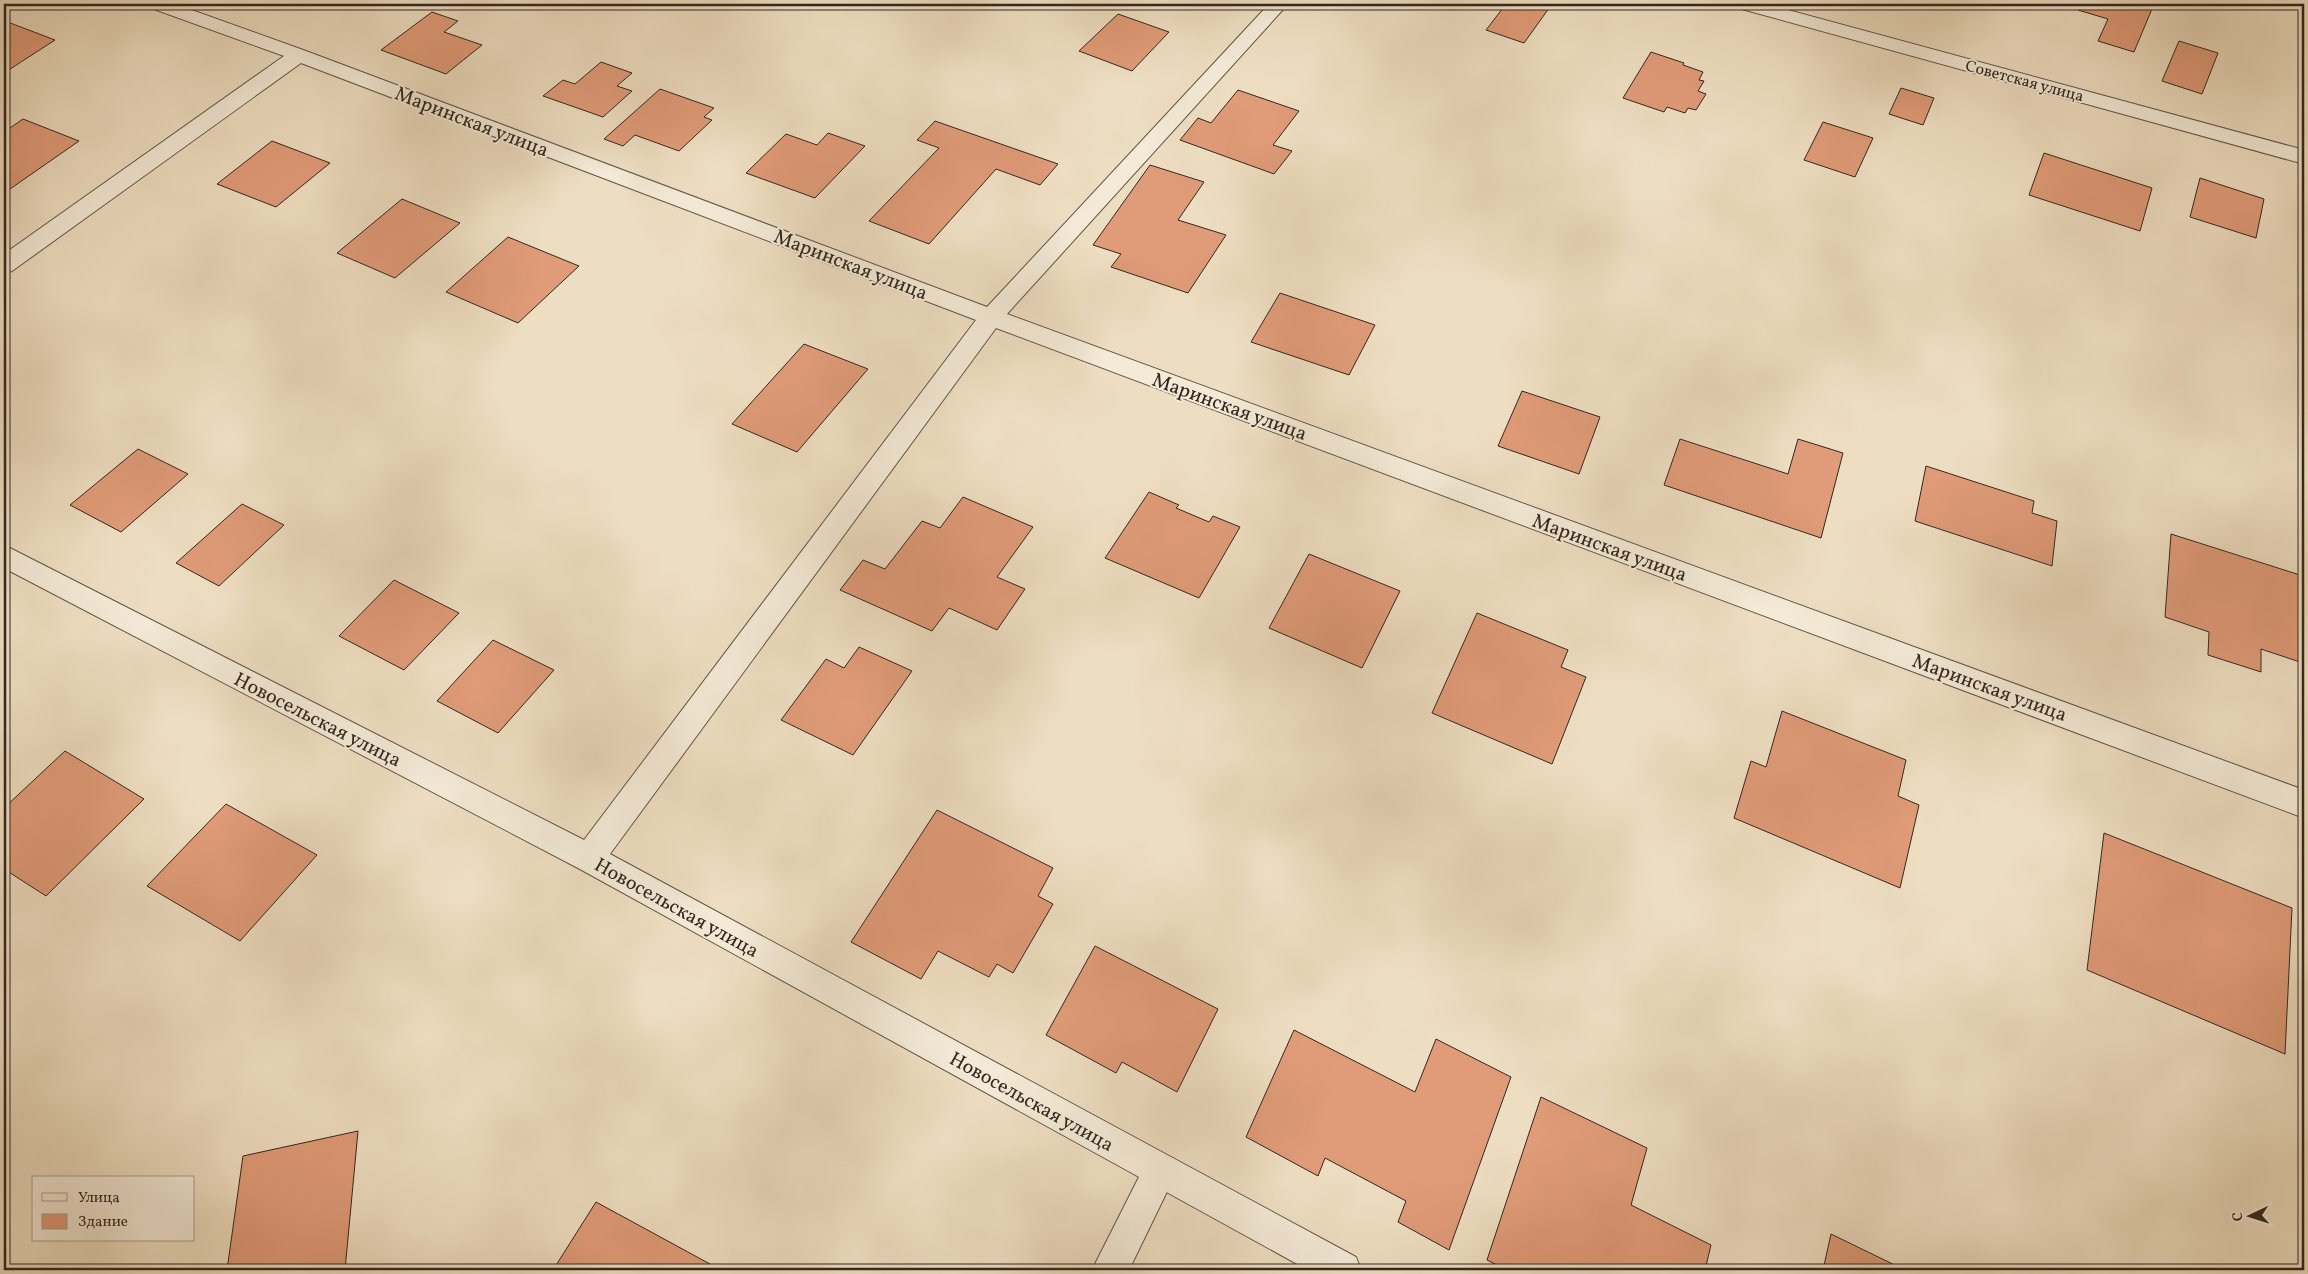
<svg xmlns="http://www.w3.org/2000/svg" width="2308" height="1274" font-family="Vollkorn,serif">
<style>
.building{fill:#e09b78;stroke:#322720}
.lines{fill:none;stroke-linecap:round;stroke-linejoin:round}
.lane-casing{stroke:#615548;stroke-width:2}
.street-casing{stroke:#615548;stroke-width:2}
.lane{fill:#f4ead7;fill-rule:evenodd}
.street{fill:#f4ead7;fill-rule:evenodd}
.labels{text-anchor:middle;stroke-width:4;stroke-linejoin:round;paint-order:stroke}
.far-street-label{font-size:16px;fill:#322720;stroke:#f4ead7}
.street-label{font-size:20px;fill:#322720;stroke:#f4ead7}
</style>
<rect width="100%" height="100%" fill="#eedec1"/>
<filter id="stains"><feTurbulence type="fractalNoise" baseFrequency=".004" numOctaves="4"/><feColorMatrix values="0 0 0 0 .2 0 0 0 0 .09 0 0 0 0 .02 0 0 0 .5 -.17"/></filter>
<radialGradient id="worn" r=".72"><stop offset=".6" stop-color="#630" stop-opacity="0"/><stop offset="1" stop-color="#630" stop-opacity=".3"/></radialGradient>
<g class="building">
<path d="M 1506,4 L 1552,4 L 1524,43 L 1486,30 Z"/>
<path d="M 2082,4 L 2154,4 L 2134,52 L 2098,41 L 2108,19 L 2078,10 Z"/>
<path d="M 432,12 L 458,21 L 444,32 L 482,45 L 446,74 L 381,50 Z"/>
<path d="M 1118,14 L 1169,32 L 1132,71 L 1079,51 Z"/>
<path d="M 5,21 L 55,40 L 4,73 L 4,22 Z"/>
<path d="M 2179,41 L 2218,53 L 2202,94 L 2162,81 Z"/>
<path d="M 1651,52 L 1684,63 L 1683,65 L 1703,72 L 1699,80 L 1704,81 L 1698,91 L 1706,94 L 1696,110 L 1688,108 L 1685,113 L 1667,107 L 1664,112 L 1623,98 Z"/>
<path d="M 601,62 L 632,73 L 617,86 L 632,91 L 603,117 L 543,96 L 563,80 L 575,84 Z"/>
<path d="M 1901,88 L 1934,98 L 1923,125 L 1889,114 Z"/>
<path d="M 660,89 L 714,108 L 704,117 L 712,120 L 679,151 L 635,135 L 623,146 L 604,139 Z"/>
<path d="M 1238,90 L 1299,111 L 1273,145 L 1292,151 L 1274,174 L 1180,140 L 1198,118 L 1211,123 Z"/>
<path d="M 23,119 L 79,141 L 10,189 L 4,187 L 4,132 Z"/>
<path d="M 935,121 L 1058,164 L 1040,185 L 996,169 L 929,244 L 869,221 L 939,148 L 917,140 Z"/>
<path d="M 1823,122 L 1873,138 L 1855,177 L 1804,160 Z"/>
<path d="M 828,133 L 865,146 L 815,198 L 746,173 L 786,134 L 817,145 Z"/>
<path d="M 272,141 L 330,163 L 276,207 L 217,184 Z"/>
<path d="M 2044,153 L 2152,188 L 2140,231 L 2029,195 Z"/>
<path d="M 1150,165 L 1204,182 L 1178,220 L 1226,235 L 1188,293 L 1111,267 L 1121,254 L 1093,245 Z"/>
<path d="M 2200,178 L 2264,199 L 2256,238 L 2190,217 Z"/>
<path d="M 402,199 L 460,223 L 395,278 L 337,253 Z"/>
<path d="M 508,237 L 579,266 L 518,323 L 446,292 Z"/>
<path d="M 1280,293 L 1375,325 L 1349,375 L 1251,342 Z"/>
<path d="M 804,344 L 868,369 L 797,452 L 732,424 Z"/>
<path d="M 1522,391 L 1600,417 L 1579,474 L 1498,446 Z"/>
<path d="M 1680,439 L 1788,474 L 1798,439 L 1843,453 L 1821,538 L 1664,485 Z"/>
<path d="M 138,449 L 188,474 L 121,532 L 70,505 Z"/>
<path d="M 1926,466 L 2034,501 L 2032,513 L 2057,521 L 2052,566 L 1915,521 Z"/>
<path d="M 1149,492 L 1179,505 L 1176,508 L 1209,522 L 1213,516 L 1240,527 L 1199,598 L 1105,558 Z"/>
<path d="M 963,497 L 1033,527 L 997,577 L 1025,589 L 997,630 L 949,608 L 932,631 L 840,590 L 863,560 L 885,569 L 922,521 L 940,528 Z"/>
<path d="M 242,504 L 284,525 L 219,586 L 176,563 Z"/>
<path d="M 2171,534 L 2300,575 L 2300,662 L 2261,649 L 2261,672 L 2208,655 L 2209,632 L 2165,617 Z"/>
<path d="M 1309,554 L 1400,591 L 1362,668 L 1269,628 Z"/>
<path d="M 394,580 L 459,613 L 404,670 L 339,636 Z"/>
<path d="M 1477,613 L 1568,650 L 1561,667 L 1586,677 L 1552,764 L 1432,713 Z"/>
<path d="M 493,640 L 554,670 L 498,733 L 437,701 Z"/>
<path d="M 859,647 L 912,671 L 853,755 L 781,720 L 826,659 L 844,668 Z"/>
<path d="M 1782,711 L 1906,760 L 1898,796 L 1919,805 L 1900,888 L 1734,818 L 1751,761 L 1766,767 Z"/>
<path d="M 65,751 L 144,799 L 46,896 L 4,869 L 4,808 Z"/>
<path d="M 226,804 L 317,855 L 240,941 L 147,886 Z"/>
<path d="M 937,810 L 1053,868 L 1038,896 L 1053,904 L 1013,973 L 997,964 L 989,977 L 938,951 L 921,979 L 851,942 Z"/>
<path d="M 2104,833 L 2292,908 L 2285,1054 L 2087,970 Z"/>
<path d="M 1095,946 L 1218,1009 L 1177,1092 L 1122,1062 L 1116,1073 L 1046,1035 Z"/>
<path d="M 1294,1030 L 1415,1092 L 1436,1039 L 1511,1077 L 1449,1250 L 1398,1222 L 1406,1201 L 1325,1158 L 1318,1176 L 1246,1137 Z"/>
<path d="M 1541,1097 L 1647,1148 L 1631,1205 L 1711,1245 L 1705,1270 L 1507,1270 L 1487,1260 Z"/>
<path d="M 358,1131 L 345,1270 L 227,1270 L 243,1156 Z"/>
<path d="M 596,1202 L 721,1270 L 553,1270 Z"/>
<path d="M 1831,1234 L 1905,1270 L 1823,1270 Z"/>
</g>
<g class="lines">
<g class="lane-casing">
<path id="lane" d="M 1160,1154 L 1172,1159 L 1177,1171 L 1129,1270 L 1092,1270 L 1148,1159 Z"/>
</g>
<g class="street-casing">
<g id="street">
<path d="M 148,4 L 175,4 L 306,51 L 987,307 L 1269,4 L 1288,4 L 1007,314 L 2304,790 L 2304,818 L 996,328 L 610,854 L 1356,1257 L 1361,1270 L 1308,1270 L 578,868 L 4,568 L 4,545 L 584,840 L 976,320 L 301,63 L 12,271 L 4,273 L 4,254 L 284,56 L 151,8 Z"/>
<path d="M 1736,4 L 1766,4 L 2304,150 L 2304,164 L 1738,8 Z"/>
</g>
</g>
<use href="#lane" class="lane"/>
<use href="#street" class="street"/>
</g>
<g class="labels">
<g class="far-street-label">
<text transform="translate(2025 80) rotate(15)" y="6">Советская улица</text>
</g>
<g class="street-label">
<text transform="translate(472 121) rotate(21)" y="7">Маринская улица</text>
<text transform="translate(851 264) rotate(21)" y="7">Маринская улица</text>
<text transform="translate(1230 406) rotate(20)" y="7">Маринская улица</text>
<text transform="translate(1610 547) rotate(20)" y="7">Маринская улица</text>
<text transform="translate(1990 687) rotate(20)" y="7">Маринская улица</text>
<text transform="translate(318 719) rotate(27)" y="7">Новосельская улица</text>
<text transform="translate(677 907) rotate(29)" y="7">Новосельская улица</text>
<text transform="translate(1032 1101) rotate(29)" y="7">Новосельская улица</text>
</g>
</g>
<rect width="2308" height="1274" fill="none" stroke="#eedec1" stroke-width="20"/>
<rect x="5" y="5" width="2298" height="1264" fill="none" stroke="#322720" stroke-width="2.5"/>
<rect x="10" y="10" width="2288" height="1254" fill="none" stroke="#322720"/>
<rect x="32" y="1176" width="162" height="65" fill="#f4ead7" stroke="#a69c8e"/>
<rect x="42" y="1193" width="25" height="8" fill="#f4ead7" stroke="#a69c8e"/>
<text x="78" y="1202" font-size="15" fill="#322720">Улица</text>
<rect x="42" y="1214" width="25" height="15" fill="#e09b78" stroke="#a69c8e"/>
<text x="78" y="1226" font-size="15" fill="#322720">Здание</text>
<g transform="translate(2250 1216) rotate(266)" stroke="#f4ead7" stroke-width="4" paint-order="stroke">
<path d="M0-4L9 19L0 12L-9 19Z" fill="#322720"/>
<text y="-8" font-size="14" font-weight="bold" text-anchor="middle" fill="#322720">С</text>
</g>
<rect width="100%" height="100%" filter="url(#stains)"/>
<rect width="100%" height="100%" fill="url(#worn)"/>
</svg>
